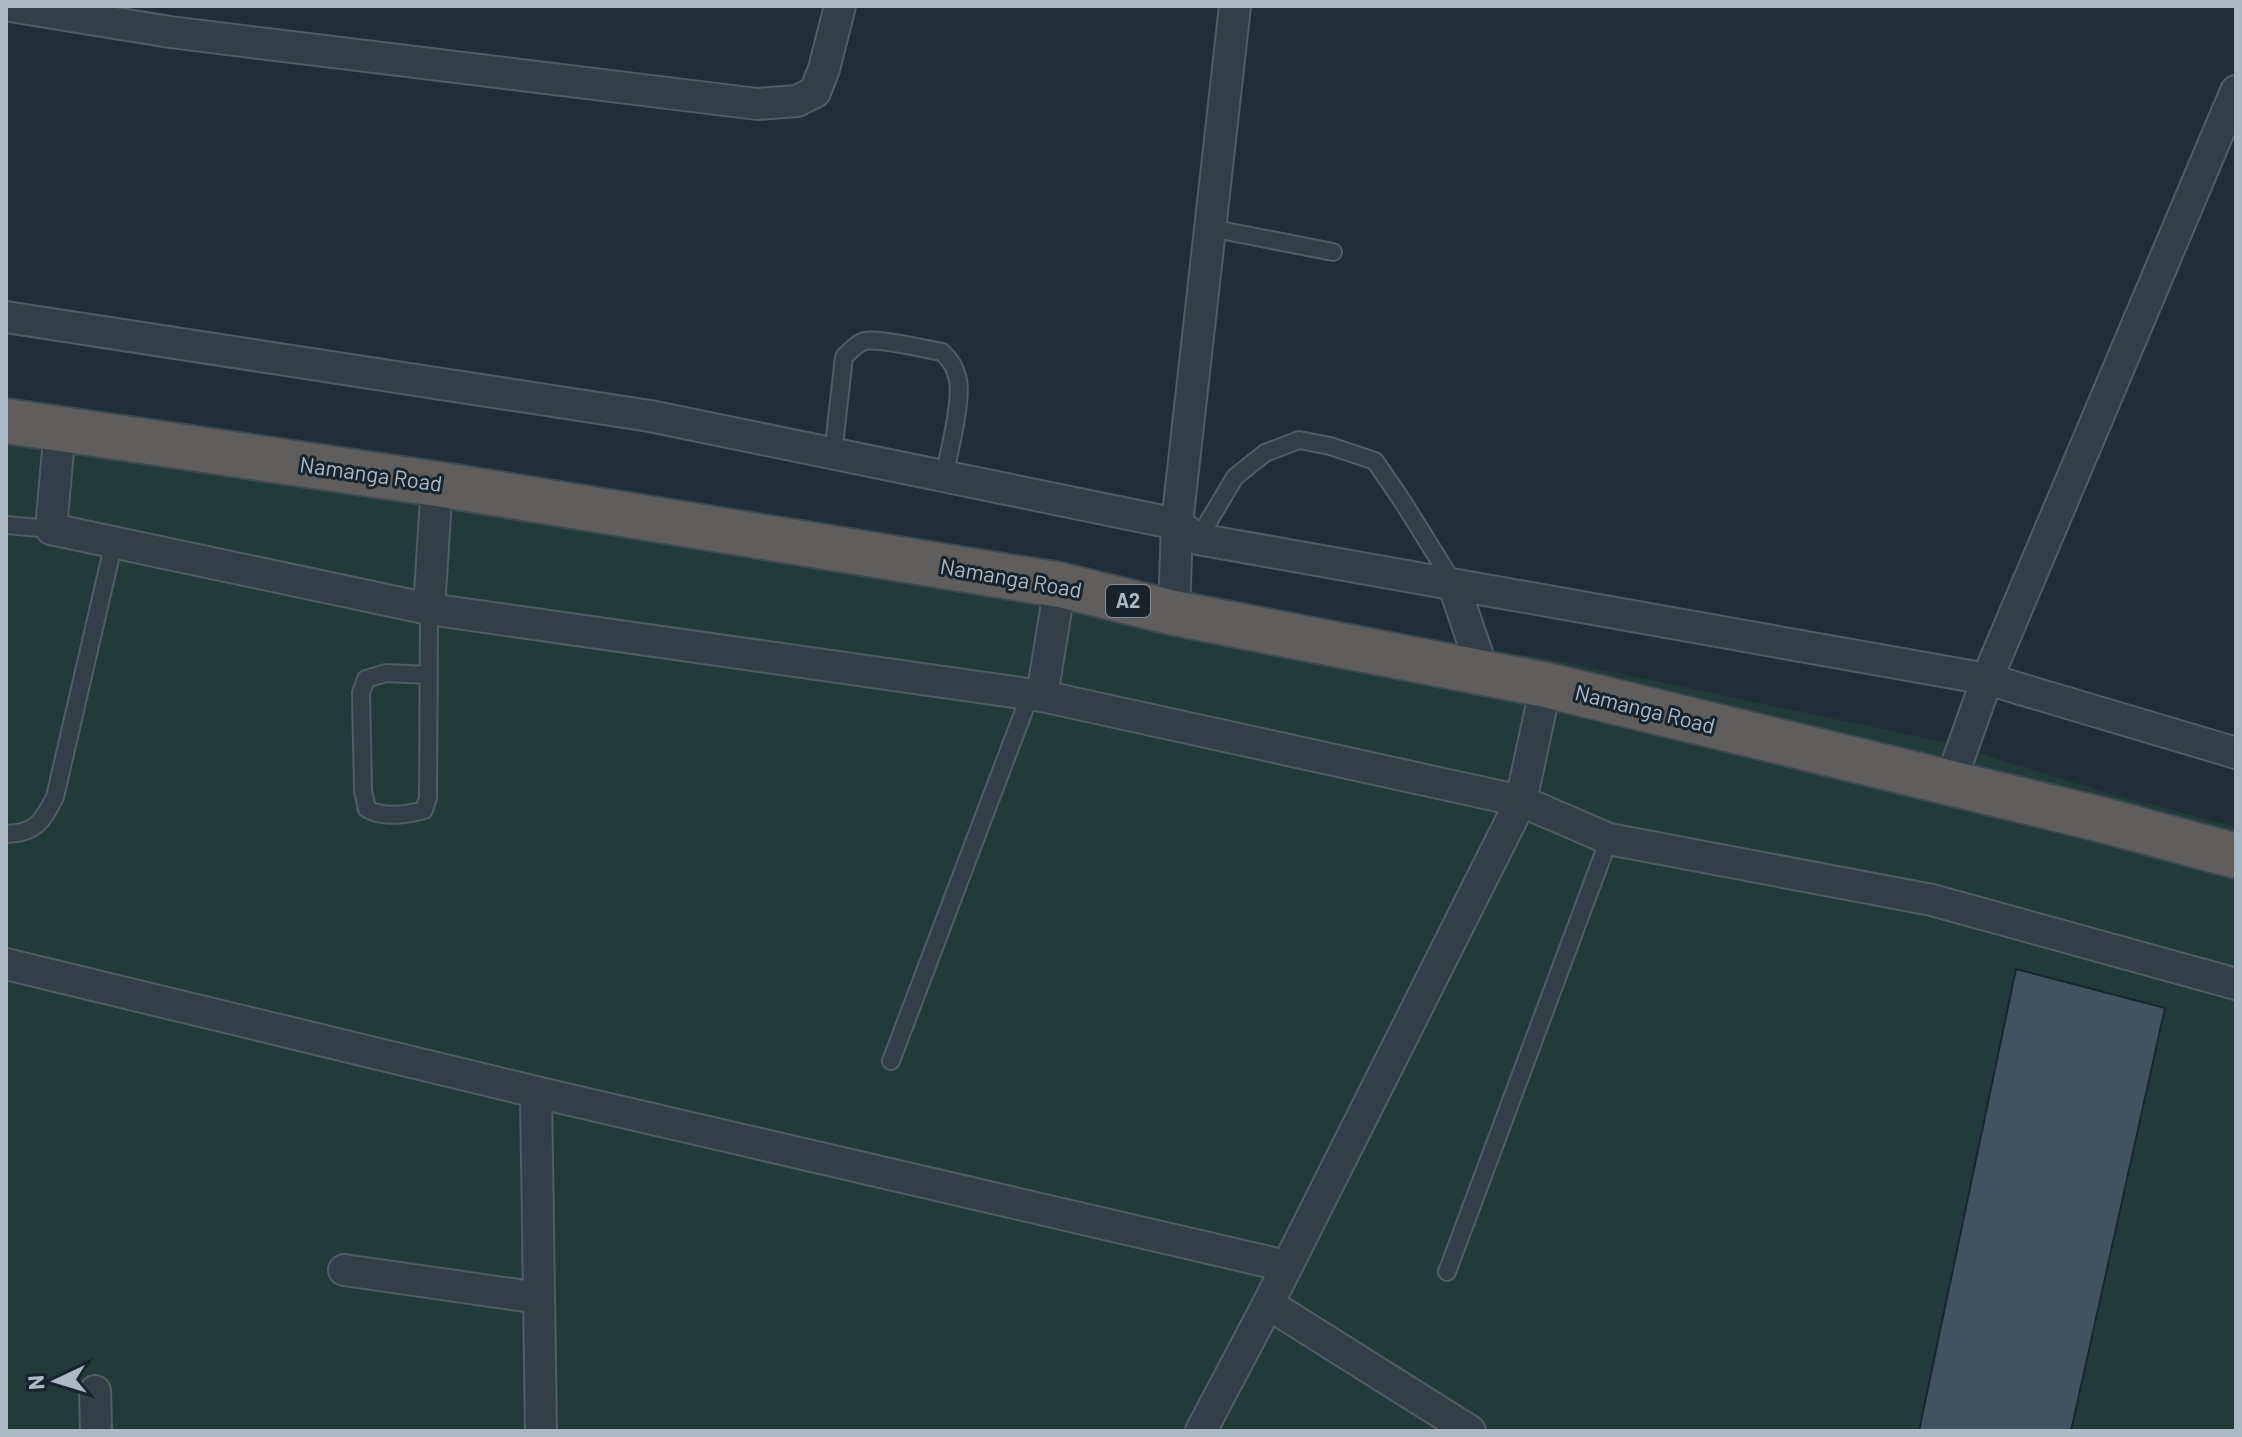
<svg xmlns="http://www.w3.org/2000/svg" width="2242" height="1437" font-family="Barlow,sans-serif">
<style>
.green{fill:#223b39}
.building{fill:#415360;stroke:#1a262f;stroke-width:2}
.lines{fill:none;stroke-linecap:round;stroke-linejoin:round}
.service-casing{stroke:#505d66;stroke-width:20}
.minor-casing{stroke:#505d66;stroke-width:34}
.trunk-casing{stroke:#3d4a53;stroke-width:48}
.service{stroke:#323f48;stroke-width:16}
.minor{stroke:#323f48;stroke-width:30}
.trunk{stroke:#605e5c;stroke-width:44}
.labels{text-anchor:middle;stroke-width:6;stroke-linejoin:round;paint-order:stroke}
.shield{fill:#18242d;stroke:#808d97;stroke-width:2}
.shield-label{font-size:20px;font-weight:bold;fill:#acbac5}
.street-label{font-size:22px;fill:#acbac5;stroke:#18242d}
</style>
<rect width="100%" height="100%" fill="#1f2e38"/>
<path class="green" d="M 6,422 L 1060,585 L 1440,641 L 1570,663 L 1939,741 L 2104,792 L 2236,827 L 2236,1431 L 6,1431 Z"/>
<path class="building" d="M 2016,969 L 2165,1008 L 2071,1431 L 1919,1431 Z"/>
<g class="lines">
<g class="service-casing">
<g id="service">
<path d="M 1210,228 L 1333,252"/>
<path d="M 833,454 L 844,357 C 850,351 857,343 865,341 C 879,338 925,349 942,352 C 950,359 956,370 958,380 C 962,403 949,452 944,477"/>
<path d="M 6,525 L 51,529"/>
<path d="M 1198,539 L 1235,477 L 1265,453 L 1299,440 L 1330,446 L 1375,461 L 1403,502 L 1454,584"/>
<path d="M 429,675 L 386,673 L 366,679 L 361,693 L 363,791 L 367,809 C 383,818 407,815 424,810 L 428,798 L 429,609"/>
<path d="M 6,834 C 36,833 42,822 55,797 L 114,542"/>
<path d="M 891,1061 L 1030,695"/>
<path d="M 1447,1272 L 1609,839"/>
</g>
</g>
<g class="minor-casing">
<g id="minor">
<path d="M 10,6 L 170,32 L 757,104 L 797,101 L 815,92 L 824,69 L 840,6"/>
<path d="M 6,317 L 650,416 L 1177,524 L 1198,539 L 1987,679 L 2236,753"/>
<path d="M 60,428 L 51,529 L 429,609 L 1042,696 L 1521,801 L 1609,839 L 1932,900 L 2236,984"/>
<path d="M 1454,586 L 1484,674"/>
<path d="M 429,609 L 437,484"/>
<path d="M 1174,613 L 1177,524 L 1235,6"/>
<path d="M 1042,696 L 1060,585"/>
<path d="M 1950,783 L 1987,679 L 2236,91"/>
<path d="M 6,964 L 536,1092 L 1286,1266"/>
<path d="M 536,1092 L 541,1431"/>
<path d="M 344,1270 L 539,1298"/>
<path d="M 1268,1304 L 1470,1431"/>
<path d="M 95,1391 L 96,1431"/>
<path d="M 1201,1431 L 1268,1304 L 1521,801 L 1546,685"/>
</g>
</g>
<g class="trunk-casing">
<path id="trunk" d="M 6,421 L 437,484 L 1060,585 L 1174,613 L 1546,685 L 2099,819 L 2236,856"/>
</g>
<use href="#service" class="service"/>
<use href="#minor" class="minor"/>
<use href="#trunk" class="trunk"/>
</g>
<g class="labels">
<rect class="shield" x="1106" y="585" width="44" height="32" rx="6"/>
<g class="shield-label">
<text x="1128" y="608">A2</text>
</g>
<g class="street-label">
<text transform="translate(371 474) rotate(8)" y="8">Namanga Road</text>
<text transform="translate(1011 578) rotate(10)" y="8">Namanga Road</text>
<text transform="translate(1645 709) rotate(14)" y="8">Namanga Road</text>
</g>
</g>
<rect width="2242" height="1437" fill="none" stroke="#acbac5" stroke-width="16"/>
<g transform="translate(56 1381) rotate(266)" stroke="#18242d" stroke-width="6" paint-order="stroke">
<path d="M0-6L14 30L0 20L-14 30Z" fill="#acbac5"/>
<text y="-12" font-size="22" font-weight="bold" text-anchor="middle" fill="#acbac5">N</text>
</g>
</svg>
